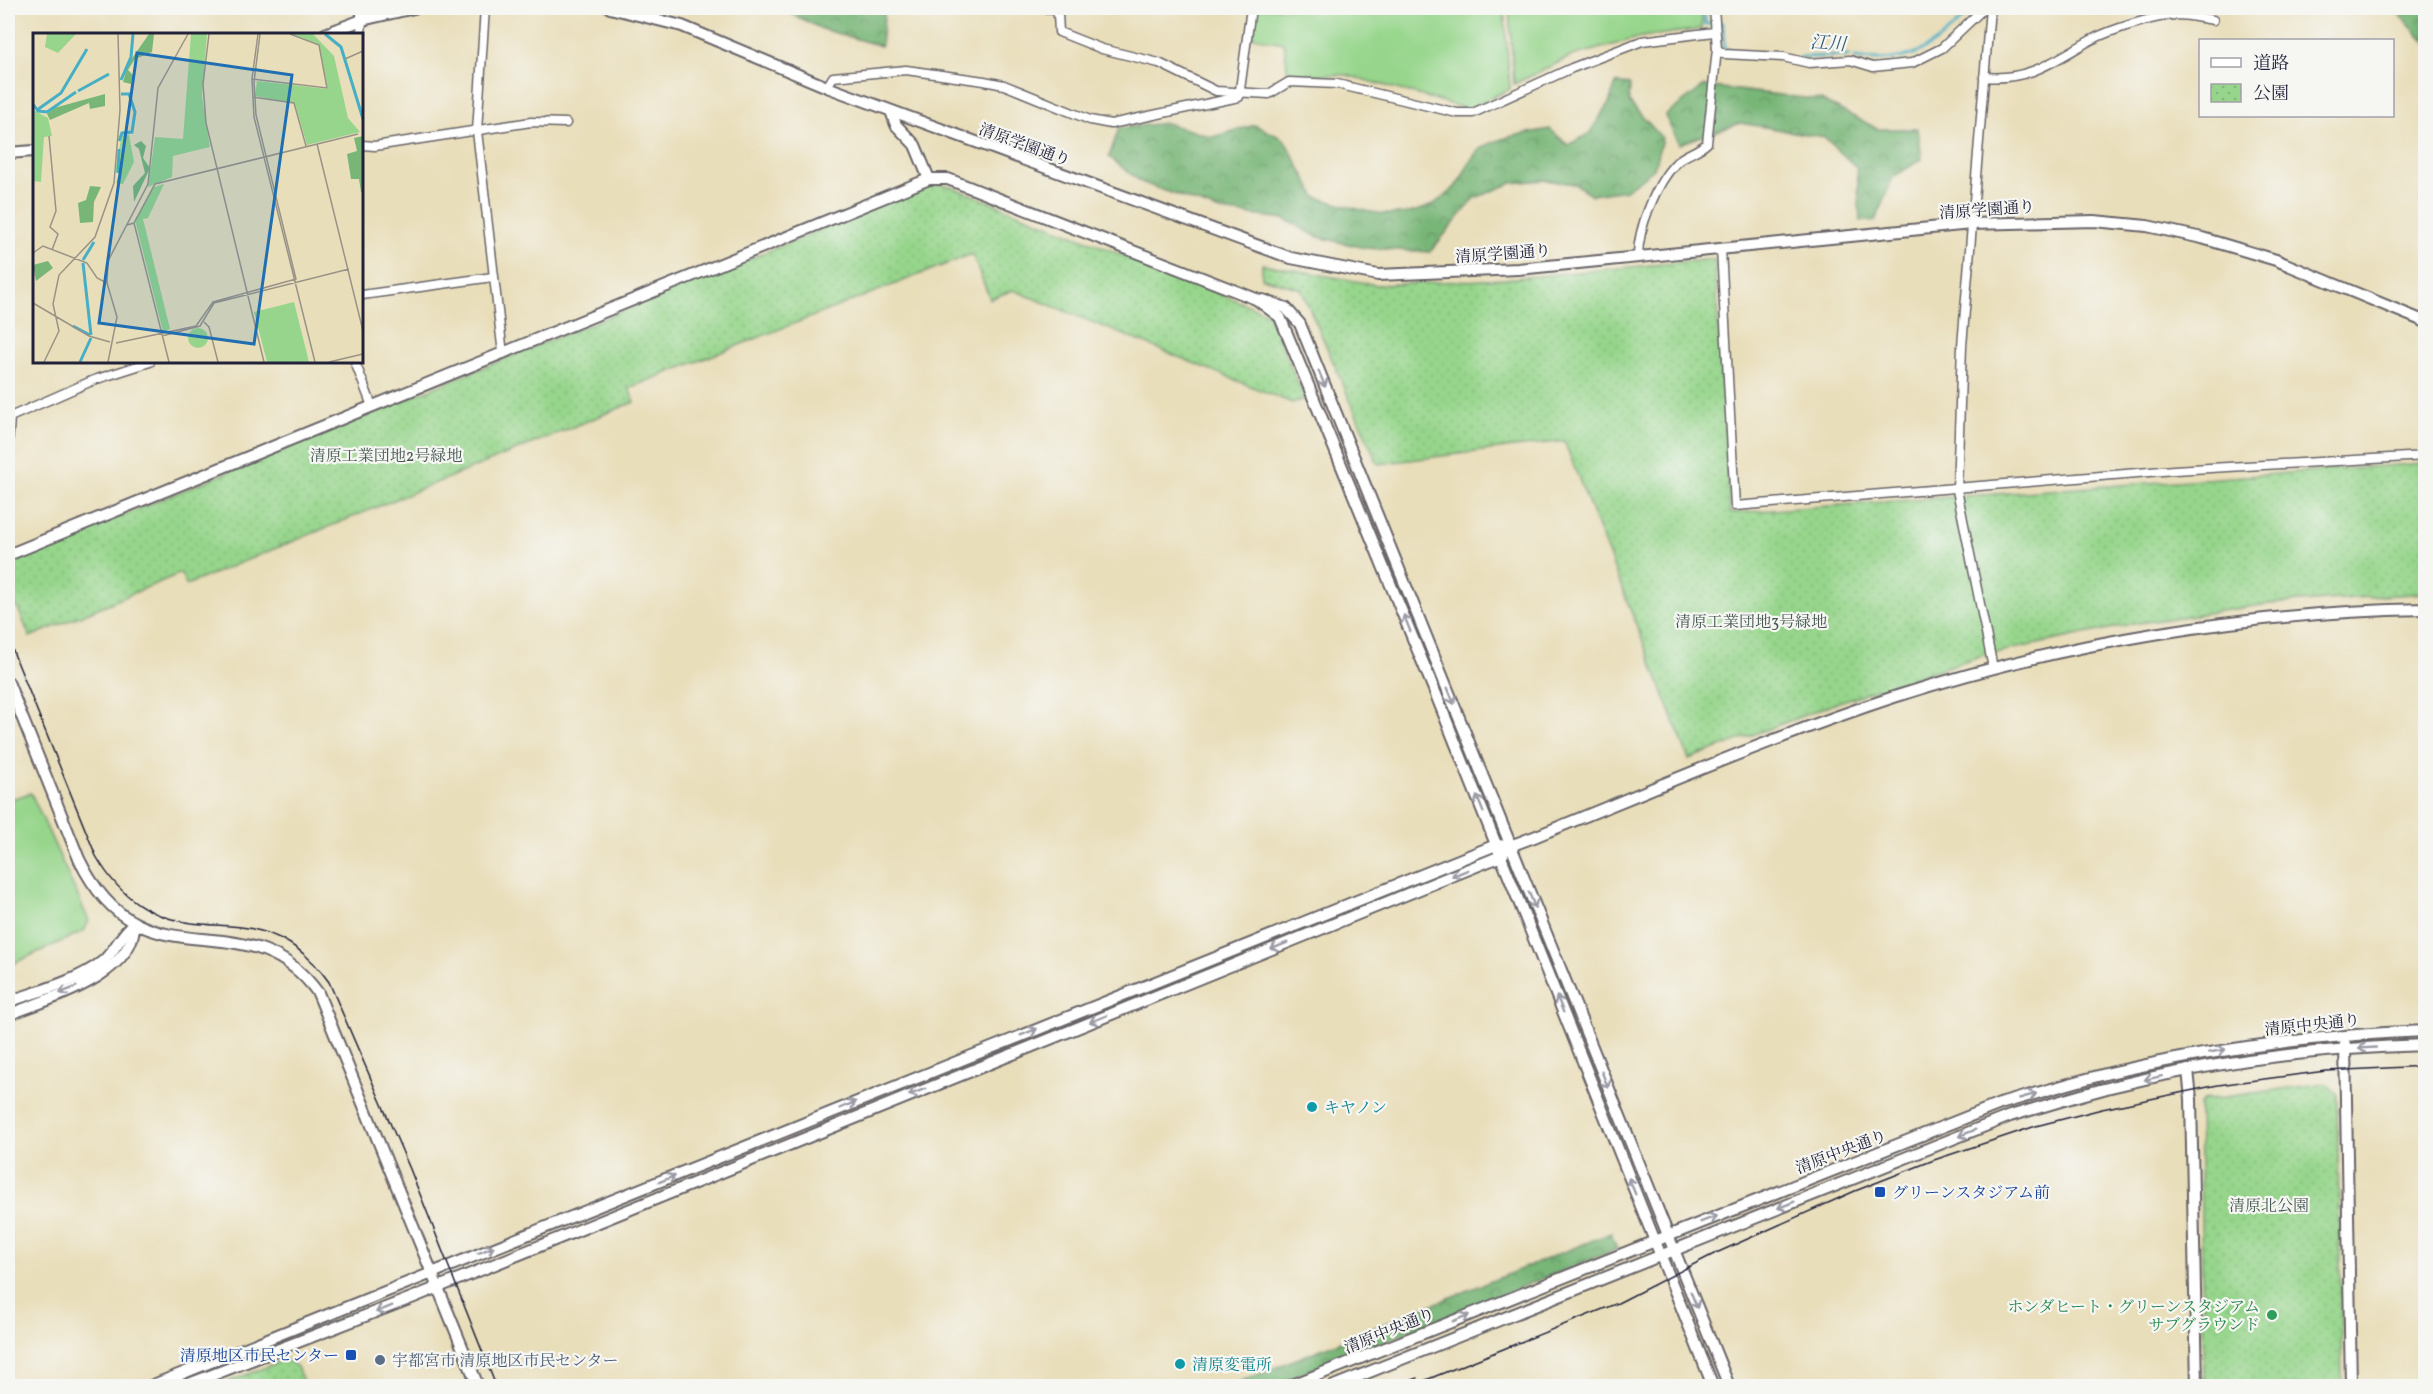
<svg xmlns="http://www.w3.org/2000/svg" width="2433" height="1394" font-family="Vollkorn,'Noto Serif JP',serif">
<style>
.grass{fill:#96d58b;stroke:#5c7c63;stroke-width:1.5}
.forest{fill:url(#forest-crowns);stroke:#4d6c59;stroke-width:1.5}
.park{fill:url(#park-dots);stroke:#5c7c63;stroke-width:1.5}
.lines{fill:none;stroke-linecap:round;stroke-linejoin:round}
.stream{stroke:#46afc5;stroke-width:3}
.minor-casing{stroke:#686467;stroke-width:11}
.tertiary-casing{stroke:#686467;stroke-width:14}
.minor{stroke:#fff;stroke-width:8}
.tertiary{stroke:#fff;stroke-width:10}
.tram{stroke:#22223b;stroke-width:1.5}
.oneway{stroke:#9c9ca7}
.culture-dot{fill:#0f9aa8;stroke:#f6f6f2;stroke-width:2}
.transit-dot{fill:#1a4fb4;stroke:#f6f6f2;stroke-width:2}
.leisure-dot{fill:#2e9e5b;stroke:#f6f6f2;stroke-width:2}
.service-dot{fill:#5c6f8a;stroke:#f6f6f2;stroke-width:2}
.labels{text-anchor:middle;stroke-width:4.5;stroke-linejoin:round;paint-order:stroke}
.street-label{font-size:16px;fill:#22223b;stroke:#f6f6f2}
.park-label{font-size:16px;fill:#455853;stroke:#f6f6f2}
.culture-label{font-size:16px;fill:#0d838f;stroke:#f6f6f2;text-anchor:start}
.transit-label{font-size:16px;fill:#164399;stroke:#f6f6f2;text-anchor:start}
.leisure-label{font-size:16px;fill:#27864d;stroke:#f6f6f2;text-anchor:end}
.service-label{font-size:16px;fill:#4e5e75;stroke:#f6f6f2;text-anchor:start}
.water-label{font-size:18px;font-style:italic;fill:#305a72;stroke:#f6f6f2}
.inset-river{fill:none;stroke:#46afc5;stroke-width:3}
.inset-road{fill:none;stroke:#999387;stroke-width:1.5}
.view{fill:#1f6fb2;fill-opacity:0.15;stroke:#1f6fb2;stroke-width:3}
.inset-edge{fill:none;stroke:#22223b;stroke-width:3}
</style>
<defs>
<pattern id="forest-crowns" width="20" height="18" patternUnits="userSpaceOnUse" patternTransform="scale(1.5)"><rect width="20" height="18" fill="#78b677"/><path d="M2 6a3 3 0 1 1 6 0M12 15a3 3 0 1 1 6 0" fill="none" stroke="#629463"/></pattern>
<pattern id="park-dots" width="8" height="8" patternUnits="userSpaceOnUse" patternTransform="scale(1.5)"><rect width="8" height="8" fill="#96d58b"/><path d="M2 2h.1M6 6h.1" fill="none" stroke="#81b779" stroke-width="1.8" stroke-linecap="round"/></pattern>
</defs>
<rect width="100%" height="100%" fill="#f6f6f2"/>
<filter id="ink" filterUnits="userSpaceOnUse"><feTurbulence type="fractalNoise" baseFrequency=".0167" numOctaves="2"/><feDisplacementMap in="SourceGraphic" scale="12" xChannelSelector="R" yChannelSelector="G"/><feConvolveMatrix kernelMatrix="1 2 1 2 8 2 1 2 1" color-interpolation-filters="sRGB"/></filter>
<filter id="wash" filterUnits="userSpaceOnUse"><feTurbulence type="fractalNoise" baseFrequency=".008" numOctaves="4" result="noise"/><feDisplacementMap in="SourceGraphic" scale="24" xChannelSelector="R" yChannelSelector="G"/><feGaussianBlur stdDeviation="1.35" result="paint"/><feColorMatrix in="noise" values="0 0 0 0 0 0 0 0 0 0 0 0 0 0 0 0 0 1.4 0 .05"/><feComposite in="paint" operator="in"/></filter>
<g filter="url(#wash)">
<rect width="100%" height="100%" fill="#e9deba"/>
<g class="grass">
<path d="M 1255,8 L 1504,8 L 1510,89 L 1468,109 L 1347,75 L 1288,74 L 1284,43 L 1253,37 Z"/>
<path d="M 1509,8 L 1702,8 L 1702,29 L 1642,37 L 1572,56 L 1514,84 Z"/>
<path d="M 31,793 L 89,921 L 84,931 L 8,966 L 8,800 Z"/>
</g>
<g class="forest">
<path d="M 779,8 L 885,8 L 881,46 L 822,29 Z"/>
<path d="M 2393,8 L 2425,8 L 2425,42 Z"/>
<path d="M 1616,83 L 1630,85 L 1629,102 L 1662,138 L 1654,169 L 1626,190 L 1592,195 L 1575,184 L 1544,180 L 1512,183 L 1475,198 L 1430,252 L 1365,248 L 1318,237 L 1284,219 L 1220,211 L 1141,182 L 1109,157 L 1119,128 L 1166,123 L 1212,137 L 1255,125 L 1284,139 L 1316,197 C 1365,211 1412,231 1454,188 C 1464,177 1470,155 1483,147 C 1503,136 1528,133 1550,129 L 1568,145 L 1589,134 L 1609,103 Z"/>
<path d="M 1704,86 L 1821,100 L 1878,129 L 1918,129 L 1922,159 L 1893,177 L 1875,221 L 1860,221 L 1857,168 L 1824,137 L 1740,123 L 1679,144 L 1665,116 Z"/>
<path d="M 1611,1233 L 1617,1249 L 1272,1386 L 1229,1386 Z"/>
</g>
<g class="park">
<path d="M 932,184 L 950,186 L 1268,313 L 1305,399 L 1292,403 L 1013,290 L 990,299 L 972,254 L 629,388 L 634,402 L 186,585 L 181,573 L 30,637 L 17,606 L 8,610 L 8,562 Z"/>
<path d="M 1714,259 L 1730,513 L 2425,463 L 2425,593 L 2269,604 L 2132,624 L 1980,656 L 1839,702 L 1689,759 L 1564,441 L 1378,464 L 1301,289 L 1262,278 L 1262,264 L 1377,285 L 1505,279 Z"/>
<path d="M 2325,1083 L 2337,1093 L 2342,1386 L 2204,1386 L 2199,1105 L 2203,1100 Z"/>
<path d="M 286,1359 L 297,1367 L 305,1386 L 218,1386 Z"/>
</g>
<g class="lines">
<g class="stream">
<path d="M 1705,8 L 1705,24 L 1723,23 L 1724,49 L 1735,51"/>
<path d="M 1801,57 L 1849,56"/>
<path d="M 1855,58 C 1911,67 1936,46 1973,8"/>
</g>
</g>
</g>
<g filter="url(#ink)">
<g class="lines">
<g class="minor-casing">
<g id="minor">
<path d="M 485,8 L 477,131 L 503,354"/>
<path d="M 1030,8 L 1053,9 L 1058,14 L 1059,32 L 1102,49 L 1159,63 L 1216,91 L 1269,94 L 1289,82 L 1337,84 L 1457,113 L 1473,113 L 1572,68 L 1642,41 L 1714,32"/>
<path d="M 1714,8 L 1717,49 L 1724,54 L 1783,57 L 1809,63 L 1850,60 L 1873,67 L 1912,63 L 1942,48 L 1984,8"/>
<path d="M 1990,8 L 1962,346 L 1957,490 L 1993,668"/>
<path d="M 361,34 L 362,20"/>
<path d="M 1984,77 C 2030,81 2053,61 2091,40 C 2110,30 2154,16 2176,15 C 2188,15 2201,18 2213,20"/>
<path d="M 827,87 L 833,77 L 906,70 L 984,81 L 1004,85 L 1090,120 L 1111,124 L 1239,97 L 1251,8"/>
<path d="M 362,145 L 375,146 L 531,122 L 566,123"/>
<path d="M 1721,249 L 1735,506 L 2174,470 L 2426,456"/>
<path d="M 1638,256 C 1638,229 1656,183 1676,163 C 1684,154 1698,152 1707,143 L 1717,49"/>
<path d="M 362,295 L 493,277"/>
<path d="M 355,362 L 372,406"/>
<path d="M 8,445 L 10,417 L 94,380 L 150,362"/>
</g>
</g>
<g class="tertiary-casing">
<g id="tertiary">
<path d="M 610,8 L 682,26 L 827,87 L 1291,258 L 1378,275 L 1518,269 L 1971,224 L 2094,221 L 2147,226 L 2202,238 L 2276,260 L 2426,322"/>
<path d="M 362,20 L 362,8"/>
<path d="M 325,34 L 362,20 L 414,8"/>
<path d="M 891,111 L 896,125 L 915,145 L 929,179 L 948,179 L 1256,299 L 1280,317 L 1433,687 L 1713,1386"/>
<path d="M 8,153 L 34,151"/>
<path d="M 1263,300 L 1286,308 L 1300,324 L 1729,1386"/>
<path d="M 8,555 L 929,179"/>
<path d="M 8,682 L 79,859 C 143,992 246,893 318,993 L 478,1386"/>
<path d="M 8,1002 C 38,991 76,982 102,962 C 116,951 120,934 134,924"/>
<path d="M 8,1015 C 47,999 135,976 134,924"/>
<path d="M 2345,1044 L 2351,1386"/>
<path d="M 2188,1070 L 2191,1099 L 2197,1386"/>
<path d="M 151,1386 L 1496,845 L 1510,846 L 1534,837 C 1653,789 1772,737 1894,697 C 2064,642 2247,612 2426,609"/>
<path d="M 184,1386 L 414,1297 L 1501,856 L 1504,853"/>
<path d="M 1290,1386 L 2000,1104 C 2038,1093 2076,1081 2114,1072 C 2217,1048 2320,1035 2426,1031"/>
<path d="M 1334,1386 L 2010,1116 C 2045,1106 2079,1095 2115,1086 C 2216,1061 2321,1048 2426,1045"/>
</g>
</g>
<use href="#minor" class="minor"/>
<use href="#tertiary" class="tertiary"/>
<g class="tram">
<path d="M 8,639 L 96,856 C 120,898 153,921 202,924 C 221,926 242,925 261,931 C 290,939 312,958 329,982 L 410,1169 L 496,1386"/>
<path d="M 1396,1386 L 1418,1378"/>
<path d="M 1411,1386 L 1618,1303 L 1714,1254 L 1855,1191 L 1934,1160 L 2036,1126 L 2102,1109 L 2218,1085 L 2326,1071 L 2426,1066"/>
</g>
</g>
<defs><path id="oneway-shaft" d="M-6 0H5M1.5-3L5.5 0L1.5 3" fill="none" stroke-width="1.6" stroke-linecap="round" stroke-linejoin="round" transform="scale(1.5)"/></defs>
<g class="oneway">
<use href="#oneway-shaft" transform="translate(1322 379) rotate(68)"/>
<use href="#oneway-shaft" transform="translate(1407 623) rotate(-112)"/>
<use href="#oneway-shaft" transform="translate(1451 696) rotate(68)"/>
<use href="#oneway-shaft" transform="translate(1480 804) rotate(-112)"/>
<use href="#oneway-shaft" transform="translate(1460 873) rotate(158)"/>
<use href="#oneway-shaft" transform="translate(1532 900) rotate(68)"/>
<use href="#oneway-shaft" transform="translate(1279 946) rotate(158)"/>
<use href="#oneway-shaft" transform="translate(68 990) rotate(158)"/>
<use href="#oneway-shaft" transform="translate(1560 1004) rotate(-112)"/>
<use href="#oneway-shaft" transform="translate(1098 1019) rotate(158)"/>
<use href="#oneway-shaft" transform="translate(1029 1032) rotate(-22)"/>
<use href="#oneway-shaft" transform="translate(2367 1048) rotate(177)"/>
<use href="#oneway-shaft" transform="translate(2217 1051) rotate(-10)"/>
<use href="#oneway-shaft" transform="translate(2153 1078) rotate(168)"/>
<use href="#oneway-shaft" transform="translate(1605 1080) rotate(68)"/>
<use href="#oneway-shaft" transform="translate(917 1092) rotate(158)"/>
<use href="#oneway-shaft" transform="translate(2028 1096) rotate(-16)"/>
<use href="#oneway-shaft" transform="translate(848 1105) rotate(-22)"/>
<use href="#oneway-shaft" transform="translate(1967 1133) rotate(158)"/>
<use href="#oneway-shaft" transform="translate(667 1179) rotate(-22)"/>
<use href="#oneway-shaft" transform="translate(1632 1186) rotate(-112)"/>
<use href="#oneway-shaft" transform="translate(1786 1205) rotate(158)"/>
<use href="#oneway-shaft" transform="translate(1709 1219) rotate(-21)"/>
<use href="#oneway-shaft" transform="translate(486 1250) rotate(-22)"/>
<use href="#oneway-shaft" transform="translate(1694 1300) rotate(68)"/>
<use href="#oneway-shaft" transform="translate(384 1309) rotate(158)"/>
<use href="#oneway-shaft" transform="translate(1461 1318) rotate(-22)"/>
</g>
</g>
<g class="culture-dot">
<circle cx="1312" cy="1107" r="6"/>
<circle cx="1180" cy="1364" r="6"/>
</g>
<g class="transit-dot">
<rect x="1874" y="1186" width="12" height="12" rx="3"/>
<rect x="345" y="1349" width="12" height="12" rx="3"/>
</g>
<circle class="leisure-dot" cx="2272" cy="1315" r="6"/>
<circle class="service-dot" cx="380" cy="1360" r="6"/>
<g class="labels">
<g class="street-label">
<text transform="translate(1025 144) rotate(20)" y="6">清原学園通り</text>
<text transform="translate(1987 209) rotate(-4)" y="6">清原学園通り</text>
<text transform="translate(1503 253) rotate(-4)" y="6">清原学園通り</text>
<text transform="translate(2312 1024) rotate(-6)" y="6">清原中央通り</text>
<text transform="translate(1841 1151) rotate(-21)" y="6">清原中央通り</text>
<text transform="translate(1389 1330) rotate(-22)" y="6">清原中央通り</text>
</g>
<g class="park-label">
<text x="386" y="461">清原工業団地2号緑地</text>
<text x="1751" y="627">清原工業団地3号緑地</text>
<text x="2269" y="1211">清原北公園</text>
</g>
<g class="culture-label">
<text x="1324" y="1113">キヤノン</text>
<text x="1192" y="1370">清原変電所</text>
</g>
<g class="transit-label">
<text x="1892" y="1198">グリーンスタジアム前</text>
<text x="339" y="1361" text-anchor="end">清原地区市民センター</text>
</g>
<g class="leisure-label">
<text x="2260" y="1312">ホンダヒート・グリーンスタジアム<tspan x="2260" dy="18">サブグラウンド</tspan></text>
</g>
<g class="service-label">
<text x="392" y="1366">宇都宮市 清原地区市民センター</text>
</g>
<g class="water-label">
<text transform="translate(1828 43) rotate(4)" y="6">江川</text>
</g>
</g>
<g transform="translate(33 33)">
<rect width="330" height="330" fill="#e9deba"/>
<path d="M 89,101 L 96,102 L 101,129 L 90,151 L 83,150 L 86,140 L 82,139 ZM155 305a10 10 0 1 1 20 0a10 10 0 1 1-20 0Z" fill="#96d58b"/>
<path d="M 116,1 L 121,1 L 119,19 L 102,26 L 95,37 L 100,42 L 98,51 L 90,49 L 95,31 ZM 72,61 L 72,73 L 57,76 L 56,70 L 17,87 L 14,81 L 21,75 ZM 330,103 L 330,159 L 328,159 L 326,146 L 318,146 L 314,121 L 324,118 L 321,105 ZM 108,108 L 113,113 L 110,125 L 117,135 L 101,169 L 100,153 L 112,140 L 106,116 L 101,112 ZM 57,153 L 68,154 L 61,169 L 60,189 L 47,190 L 45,170 L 53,167 ZM 15,228 L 20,235 L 3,248 L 0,232 Z" fill="#78b677"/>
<path d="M 14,1 L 43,1 L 25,20 L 12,14 ZM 158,1 L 174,1 L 169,63 L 177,114 L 140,123 L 139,144 L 115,154 L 122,104 L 150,106 ZM 259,1 L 280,1 L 301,23 L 315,85 L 327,99 L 274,112 L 262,71 L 222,63 L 224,48 L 295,56 L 286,12 ZM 0,77 L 15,85 L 19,103 L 11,104 L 8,149 L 0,148 ZM 131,151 L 115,185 L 110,186 L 137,296 L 130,299 L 102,187 L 121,154 ZM 261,269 L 276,329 L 234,329 L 221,279 Z" fill="#96d58b"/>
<path class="inset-river" d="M 292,1 L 308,14 L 330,86M 88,47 L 98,24 L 100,1M 45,58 L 76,41M 0,71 L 5,78 L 14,79 L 43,59M 4,77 L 28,60 L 54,16M 86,108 L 89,100 L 99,99 L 102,79 L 96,61 L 88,61M 85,140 L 86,116M 50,227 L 61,209M 50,230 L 58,302M 40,293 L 57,302M 47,329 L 58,305"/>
<path class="inset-road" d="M 176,1 L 170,51 L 173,90 L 231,329M 225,1 L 219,46 L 221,84 L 282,329M 312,26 L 330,18M 219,46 L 294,55 L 286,12 L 257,1M 220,64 L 261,70 L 273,113M 16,103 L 23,178 L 17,194 L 25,201 L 19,217M 284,111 L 330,298M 101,190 L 136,329M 94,192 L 101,190 L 122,151 L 325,101M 0,220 L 10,213 L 54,230 L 64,245 L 74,250M 0,270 L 56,303 L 77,309M 171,289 L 176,294 L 185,329M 129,303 L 167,293 L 181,270 L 316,236M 83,310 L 163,293 L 180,269 L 263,246 L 223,82 L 221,49 L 227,1M 11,329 L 26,298 L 20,271 L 26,242 L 62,204 L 81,150 L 87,77 L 85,1M 75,329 L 84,284 L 74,250 L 75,228 L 115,151 L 125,55 L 155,1M 296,329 L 330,321"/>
<path class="view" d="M 104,20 L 259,42 L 221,311 L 66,290 Z"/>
<rect width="330" height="330" class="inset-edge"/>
</g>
<rect width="2433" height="1394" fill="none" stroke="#f6f6f2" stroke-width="30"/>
<rect x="2199" y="39" width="195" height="78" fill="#f6f6f2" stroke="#a1a1a9" stroke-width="1.5"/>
<rect x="2211" y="58" width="30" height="9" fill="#ffffff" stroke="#a1a1a9" stroke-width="1.5"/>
<text x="2253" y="69" font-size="18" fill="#22223b">道路</text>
<rect x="2211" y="84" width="30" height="18" fill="url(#park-dots)" stroke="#a1a1a9" stroke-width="1.5"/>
<text x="2253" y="99" font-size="18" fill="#22223b">公園</text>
</svg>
